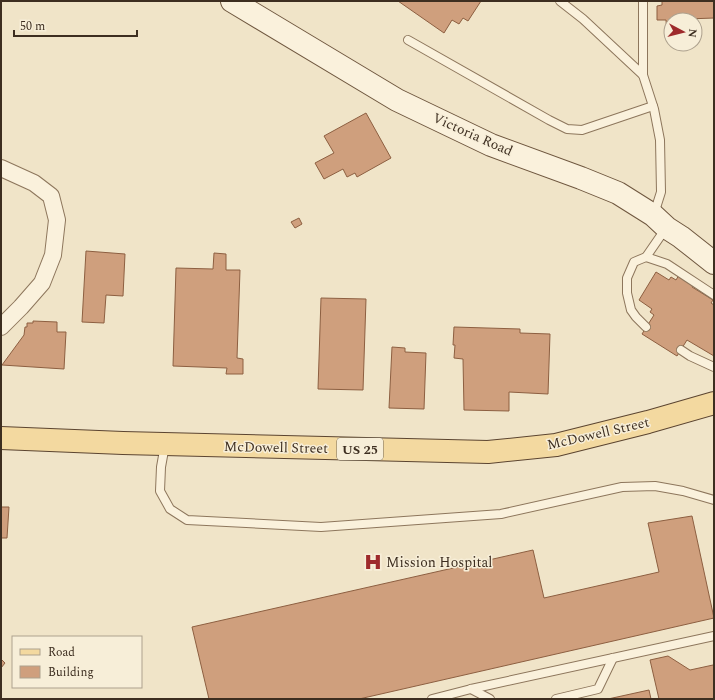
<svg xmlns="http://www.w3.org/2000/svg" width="715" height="700" font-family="Spectral,serif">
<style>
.building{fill:#cf9f7d;stroke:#8d5f41}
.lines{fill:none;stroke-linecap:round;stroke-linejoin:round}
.lane-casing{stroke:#8d765c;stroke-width:10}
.street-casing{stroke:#8d765c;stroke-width:18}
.secondary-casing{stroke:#6f573f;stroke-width:24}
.primary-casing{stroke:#5b4430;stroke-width:24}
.lane{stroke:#faf1dc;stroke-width:8}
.street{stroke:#faf1dc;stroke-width:16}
.secondary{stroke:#faf1dc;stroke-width:22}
.primary{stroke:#f3d9a0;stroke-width:22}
.labels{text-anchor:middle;stroke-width:3;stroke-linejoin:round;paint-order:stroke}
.shield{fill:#f7eed8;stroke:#756857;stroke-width:1}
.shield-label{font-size:13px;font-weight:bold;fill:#3d2e20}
.street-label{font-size:14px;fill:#3d2e20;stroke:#f7eed8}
.poi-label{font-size:14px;fill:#3d2e20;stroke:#f7eed8;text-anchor:start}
</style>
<rect width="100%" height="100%" fill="#f0e4c8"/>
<g class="building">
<path d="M 398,1 L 481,1 L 468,21 L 463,18 L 459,24 L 452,20 L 444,33 Z"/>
<path d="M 662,1 L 714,1 L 714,18 L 687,19 L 687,20 L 671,20 L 671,33 L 667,34 L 666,20 L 657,20 L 657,6 L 662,5 Z"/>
<path d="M 366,113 L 391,158 L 357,177 L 355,173 L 347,177 L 343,169 L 324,179 L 315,163 L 334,153 L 324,136 Z"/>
<path d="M 299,218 L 302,224 L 295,228 L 291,222 Z"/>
<path d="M 86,251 L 125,254 L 123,296 L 106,295 L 104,323 L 82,322 Z"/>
<path d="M 214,253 L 226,254 L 226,270 L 240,270 L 237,358 L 243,359 L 243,374 L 226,374 L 227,368 L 173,366 L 176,268 L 213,269 Z"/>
<path d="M 656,272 L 669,280 L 671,277 L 676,280 L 679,275 L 694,284 L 692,287 L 713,300 L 711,303 L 714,305 L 714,356 L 687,340 L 677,356 L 642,334 L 654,315 L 650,312 L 652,309 L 639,300 Z"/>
<path d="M 321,298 L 366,299 L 363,390 L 318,389 Z"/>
<path d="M 33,321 L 57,322 L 57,332 L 66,332 L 64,369 L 2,365 L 24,335 L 25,327 L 27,327 L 27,323 L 33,323 Z"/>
<path d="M 454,327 L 520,329 L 520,333 L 550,334 L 548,394 L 509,392 L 509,411 L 464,410 L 463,359 L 454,358 L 455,345 L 453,345 Z"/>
<path d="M 392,347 L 405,348 L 405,352 L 426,353 L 424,409 L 389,408 Z"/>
<path d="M 1,507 L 9,507 L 7,538 L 1,538 Z"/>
<path d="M 692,516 L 714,618 L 359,699 L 209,699 L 192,627 L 533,550 L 544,598 L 659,572 L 648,523 Z"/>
<path d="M 668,656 L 690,670 L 713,665 L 714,665 L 714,699 L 659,699 L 650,660 Z"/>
<path d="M 1,659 L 5,663 L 1,668 Z"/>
<path d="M 649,690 L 651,699 L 608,699 Z"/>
</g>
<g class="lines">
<g class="lane-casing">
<g id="lane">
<path d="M 560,1 L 583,19 L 643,75 L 654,109 L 660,140 L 661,192 L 654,214"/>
<path d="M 643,1 L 643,75"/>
<path d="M 408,40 L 549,120 L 567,129 L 582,130 L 653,106"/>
<path d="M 646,257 L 667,264 L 714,295"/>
<path d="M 646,327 L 636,317 L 631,310 L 627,293 L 627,278 L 634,262 L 646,257 L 666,228"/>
<path d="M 681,350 L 690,356 L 714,367"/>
<path d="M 165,445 L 161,467 L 160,491 L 170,509 L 187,520 L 321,527 L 501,514 L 622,487 L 655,486 L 683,491 L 714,500"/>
<path d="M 471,689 L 490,699"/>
<path d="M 432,699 L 471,689 L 714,636"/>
<path d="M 556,699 L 598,689 L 613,658"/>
</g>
</g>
<g class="street-casing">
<path id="street" d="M 1,168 L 34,183 L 51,196 L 57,220 L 53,255 L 42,283 L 21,307 L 1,327"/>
</g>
<g class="secondary-casing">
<path id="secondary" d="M 232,1 L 397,100 L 491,145 L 581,178 L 618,193 L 653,215 L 667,228 L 681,237 L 714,263"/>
</g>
<g class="primary-casing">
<path id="primary" d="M 1,438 L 123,443 L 488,452 L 556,445 L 648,422 L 714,403"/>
</g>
<use href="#lane" class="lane"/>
<use href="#street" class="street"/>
<use href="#secondary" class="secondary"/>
<use href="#primary" class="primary"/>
</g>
<defs>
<g id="hospital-bare" transform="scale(1.38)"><path d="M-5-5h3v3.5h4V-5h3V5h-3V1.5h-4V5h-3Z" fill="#9e2a2b" stroke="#f7eed8" stroke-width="2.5" paint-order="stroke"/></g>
</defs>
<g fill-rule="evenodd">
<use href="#hospital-bare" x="373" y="562"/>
</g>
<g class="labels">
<rect class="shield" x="337" y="438" width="46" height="22" rx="3"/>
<g class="shield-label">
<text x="360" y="454">US 25</text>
</g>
<g class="street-label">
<text transform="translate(473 134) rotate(24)" y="5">Victoria Road</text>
<text transform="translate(598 433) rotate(-13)" y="5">McDowell Street</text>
<text transform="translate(276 447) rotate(1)" y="5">McDowell Street</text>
</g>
<g class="poi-label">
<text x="386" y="567">Mission Hospital</text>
</g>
</g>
<rect width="715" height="700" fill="none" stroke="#3d2e20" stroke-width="4"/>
<rect x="12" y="636" width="130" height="52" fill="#f7eed8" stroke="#ada18e"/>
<rect x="20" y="649" width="20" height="6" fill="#f3d9a0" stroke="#ada18e"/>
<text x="48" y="656" font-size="12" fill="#3d2e20">Road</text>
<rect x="20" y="666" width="20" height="12" fill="#cf9f7d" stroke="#ada18e"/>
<text x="48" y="676" font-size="12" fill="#3d2e20">Building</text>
<g transform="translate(683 32) rotate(97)"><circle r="19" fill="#f7eed8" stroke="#ada18e"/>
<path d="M0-3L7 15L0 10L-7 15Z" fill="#9e2a2b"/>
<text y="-6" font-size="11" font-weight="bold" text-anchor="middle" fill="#3d2e20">N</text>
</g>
<path d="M14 30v6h123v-6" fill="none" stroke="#3d2e20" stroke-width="2"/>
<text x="20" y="30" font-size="12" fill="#3d2e20" stroke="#f7eed8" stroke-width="3" paint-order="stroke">50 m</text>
</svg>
